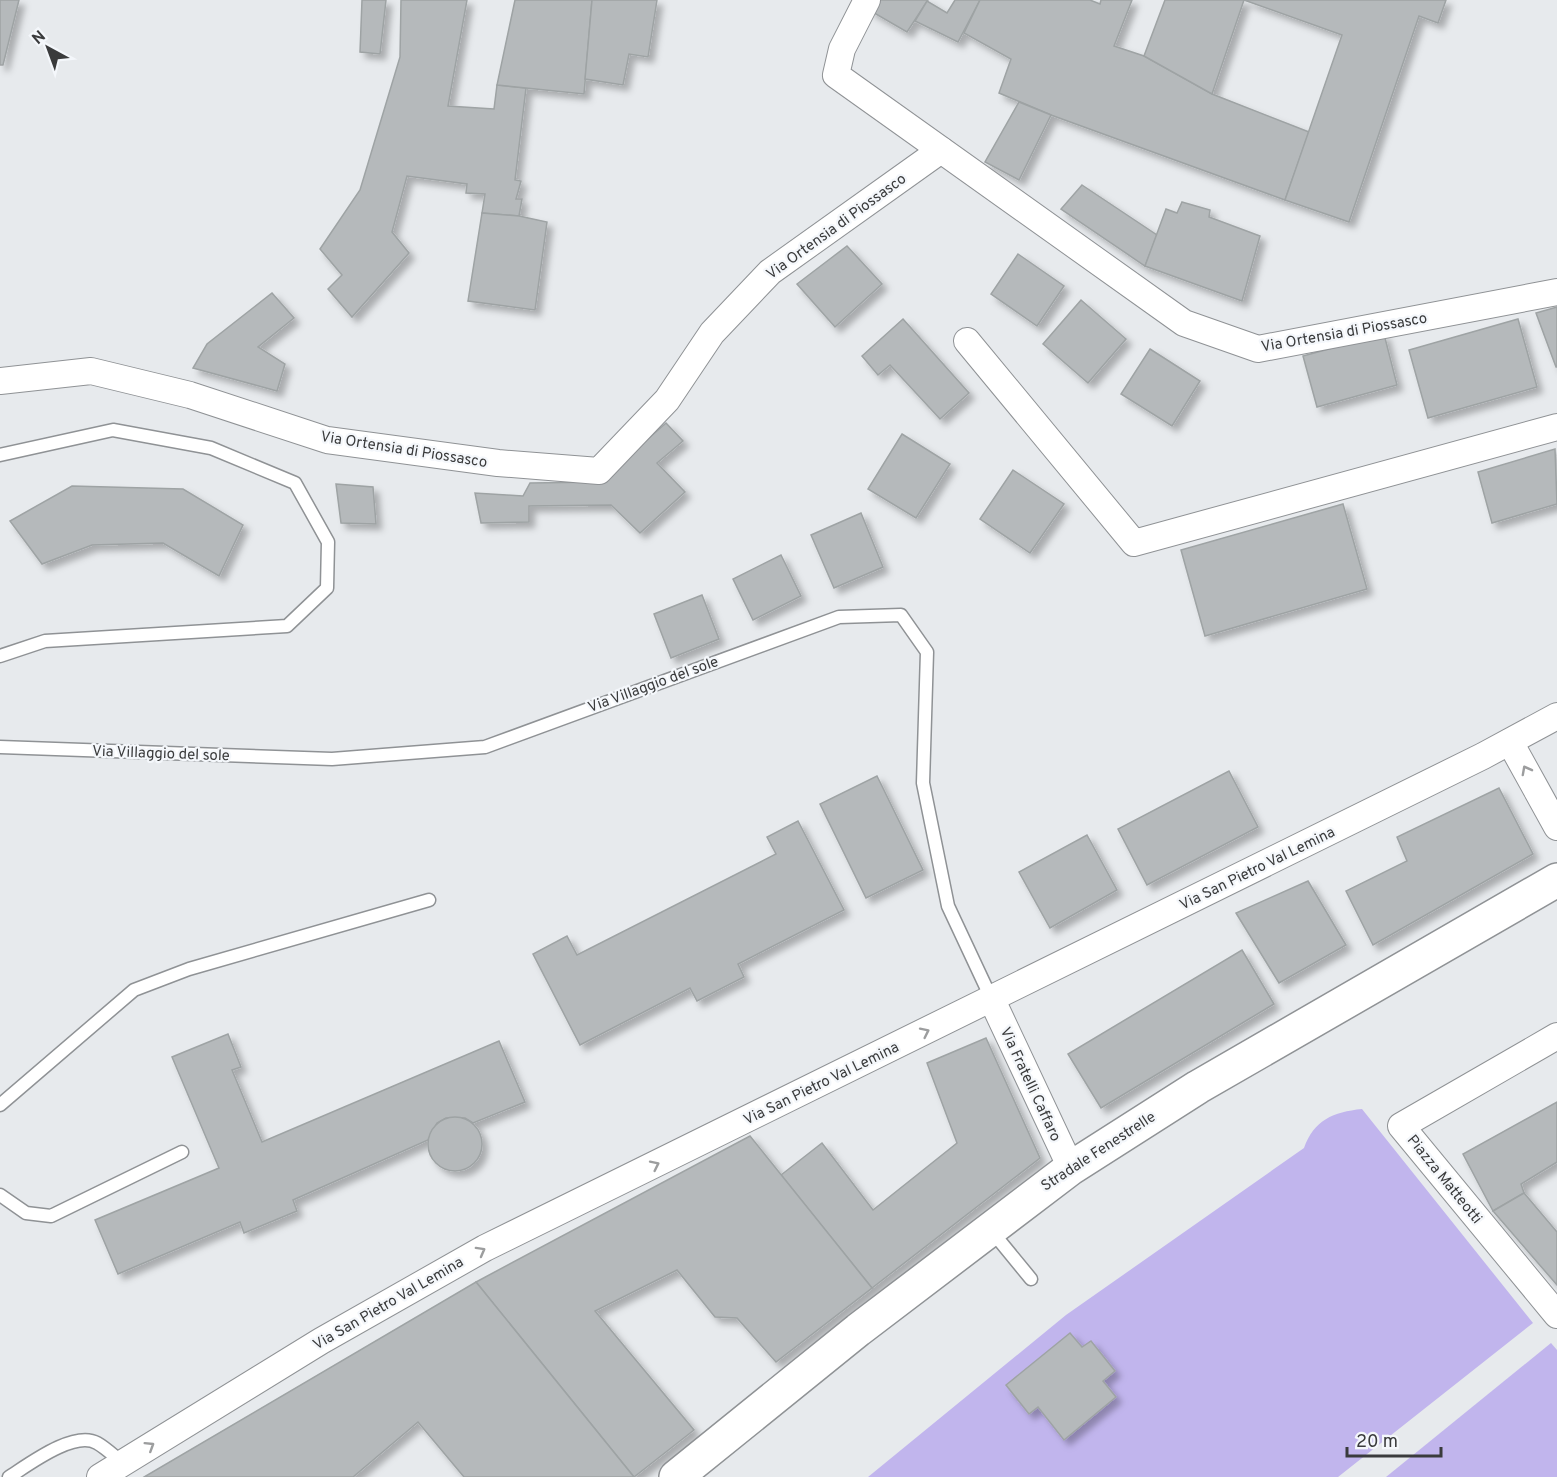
<svg xmlns="http://www.w3.org/2000/svg" width="1557" height="1477" font-family="Overpass,sans-serif">
<style>
.green{fill:#c1b5ed}
.building{fill:#b5b9bb;stroke:#9ea3a4;stroke-width:1.5;filter:url(#shadow)}
.lines{fill:none;stroke-linecap:round;stroke-linejoin:round}
.service-casing{stroke:#8f9295;stroke-width:15}
.minor-casing{stroke:#8f9295;stroke-width:28}
.secondary-casing{stroke:#8f9295;stroke-width:36}
.service{stroke:#fff;stroke-width:12}
.minor{stroke:#fff;stroke-width:26}
.secondary{stroke:#fff;stroke-width:33}
.oneway{stroke:#9c9d9e}
.labels{text-anchor:middle;stroke-width:4.5;stroke-linejoin:round;paint-order:stroke}
.street-label{font-size:15px;fill:#3a3b3c;stroke:#f4f7fb}
</style>
<defs>
<filter id="shadow"><feDropShadow dx="5.5" dy="5.5" stdDeviation="3" flood-color="#0004"/></filter>
</defs>
<rect width="100%" height="100%" fill="#e7eaed"/>
<g class="green">
<path d="M 1362,1109 L 1533,1323 L 1338,1477 L 868,1477 L 1066,1315 L 1304,1148 C 1314,1120 1333,1112 1362,1109 Z"/>
<path d="M 1551,1343 L 1557,1350 L 1557,1477 L 1386,1477 Z"/>
</g>
<g class="building">
<path d="M 0,0 L 19,0 L 3,65 L 0,65 Z"/>
<path d="M 362,0 L 386,0 L 380,54 L 360,52 Z"/>
<path d="M 401,0 L 467,0 L 448,106 L 494,109 L 497,85 L 526,88 L 515,180 L 521,181 L 516,199 L 522,199 L 519,216 L 482,213 L 485,194 L 466,193 L 467,184 L 407,176 L 392,232 L 409,253 L 352,317 L 328,289 L 342,275 L 320,249 L 360,190 L 400,57 Z"/>
<path d="M 515,0 L 592,0 L 584,94 L 497,85 Z"/>
<path d="M 592,0 L 657,0 L 648,57 L 629,54 L 623,85 L 585,79 Z"/>
<path d="M 875,0 L 928,0 L 907,32 L 869,10 Z"/>
<path d="M 955,0 L 980,0 L 958,42 L 915,21 L 927,1 L 947,13 Z"/>
<path d="M 980,0 L 1090,0 L 1100,4 L 1101,0 L 1132,0 L 1114,46 L 1144,56 L 1212,94 L 1309,132 L 1285,200 L 1051,115 L 999,93 L 1011,59 L 964,33 Z"/>
<path d="M 1165,0 L 1244,0 L 1212,94 L 1144,56 Z"/>
<path d="M 1244,0 L 1446,0 L 1438,23 L 1419,16 L 1349,222 L 1285,200 L 1342,35 Z"/>
<path d="M 1019,102 L 1051,115 L 1019,180 L 985,162 Z"/>
<path d="M 1082,185 L 1157,235 L 1145,266 L 1061,209 Z"/>
<path d="M 1182,202 L 1210,210 L 1209,217 L 1260,236 L 1242,301 L 1145,266 L 1166,209 L 1177,213 Z"/>
<path d="M 482,213 L 519,216 L 547,222 L 535,310 L 468,301 Z"/>
<path d="M 847,246 L 882,284 L 835,327 L 797,284 Z"/>
<path d="M 1018,254 L 1064,286 L 1037,326 L 991,294 Z"/>
<path d="M 272,293 L 294,318 L 258,347 L 285,364 L 277,391 L 193,368 L 207,344 Z"/>
<path d="M 1081,300 L 1126,339 L 1088,383 L 1043,344 Z"/>
<path d="M 1557,307 L 1557,367 L 1556,367 L 1536,313 Z"/>
<path d="M 903,319 L 969,393 L 940,419 L 890,365 L 878,375 L 862,356 Z"/>
<path d="M 1518,319 L 1537,387 L 1428,418 L 1409,350 Z"/>
<path d="M 1384,334 L 1397,385 L 1317,407 L 1303,356 Z"/>
<path d="M 1150,349 L 1200,381 L 1172,426 L 1121,394 Z"/>
<path d="M 666,423 L 683,441 L 657,463 L 685,492 L 640,533 L 611,505 L 529,506 L 529,522 L 481,523 L 475,493 L 523,496 L 530,483 L 599,482 Z"/>
<path d="M 902,434 L 950,464 L 916,518 L 868,489 Z"/>
<path d="M 1555,449 L 1557,504 L 1492,523 L 1478,472 Z"/>
<path d="M 1013,470 L 1064,504 L 1030,553 L 980,519 Z"/>
<path d="M 336,484 L 373,487 L 376,524 L 341,523 Z"/>
<path d="M 72,486 L 183,489 L 243,525 L 219,576 L 163,543 L 92,545 L 42,564 L 10,521 Z"/>
<path d="M 1343,504 L 1367,589 L 1205,636 L 1181,550 Z"/>
<path d="M 861,513 L 883,567 L 834,588 L 811,535 Z"/>
<path d="M 781,555 L 801,596 L 753,620 L 733,579 Z"/>
<path d="M 702,595 L 719,639 L 671,658 L 654,614 Z"/>
<path d="M 1229,771 L 1258,827 L 1147,885 L 1118,829 Z"/>
<path d="M 877,776 L 923,870 L 866,898 L 820,804 Z"/>
<path d="M 1499,788 L 1533,854 L 1373,945 L 1346,891 L 1407,861 L 1397,837 Z"/>
<path d="M 798,821 L 844,910 L 738,964 L 744,977 L 697,1001 L 690,988 L 580,1045 L 533,954 L 567,936 L 577,955 L 776,854 L 767,837 Z"/>
<path d="M 1087,835 L 1117,890 L 1050,928 L 1019,872 Z"/>
<path d="M 1308,881 L 1346,945 L 1279,983 L 1236,913 Z"/>
<path d="M 1242,950 L 1274,1004 L 1101,1108 L 1068,1054 Z"/>
<path d="M 228,1034 L 241,1067 L 232,1070 L 262,1142 L 499,1041 L 525,1102 L 473,1123 L 465,1118 L 446,1118 L 437,1123 L 428,1140 L 293,1200 L 297,1211 L 244,1233 L 240,1222 L 118,1274 L 95,1220 L 219,1168 L 172,1057 Z"/>
<path d="M 986,1038 L 1040,1158 L 872,1288 L 781,1175 L 822,1143 L 873,1210 L 957,1143 L 927,1063 Z"/>
<path d="M 1557,1102 L 1557,1162 L 1521,1184 L 1524,1193 L 1493,1211 L 1463,1154 Z"/>
<circle cx="455" cy="1144" r="27"/>
<path d="M 750,1136 L 872,1288 L 776,1362 L 737,1318 L 715,1317 L 677,1270 L 595,1311 L 694,1430 L 634,1477 L 476,1282 Z"/>
<path d="M 1524,1193 L 1557,1232 L 1557,1285 L 1493,1211 Z"/>
<path d="M 476,1282 L 634,1477 L 464,1477 L 418,1422 L 353,1477 L 144,1477 Z"/>
<path d="M 1070,1333 L 1082,1347 L 1091,1341 L 1115,1371 L 1103,1381 L 1116,1397 L 1064,1440 L 1038,1407 L 1029,1414 L 1006,1385 Z"/>
</g>
<g class="lines">
<g class="service-casing">
<g id="service">
<path d="M 0,455 L 113,430 L 211,448 L 295,483 L 328,542 L 327,588 L 287,626 L 45,641 L 0,656"/>
<path d="M 0,747 L 332,759 L 485,747 L 839,617 L 901,615 L 927,652 L 923,783 L 948,906 L 992,1000"/>
<path d="M 0,1105 L 134,990 L 189,969 L 429,900"/>
<path d="M 0,1195 L 26,1213 L 51,1216 L 182,1152"/>
<path d="M 990,1229 L 1031,1279"/>
<path d="M 9,1477 C 28,1465 74,1430 97,1443 C 106,1448 115,1457 123,1463"/>
</g>
</g>
<g class="minor-casing">
<g id="minor">
<path d="M 867,0 L 842,49 L 836,75 L 1184,323 L 1258,349 L 1557,292"/>
<path d="M 967,341 L 1134,543 L 1557,427"/>
<path d="M 0,381 L 91,371 L 190,395 L 327,440 L 498,463 L 599,471 L 667,400 L 712,333 L 770,272 L 941,150"/>
<path d="M 1510,742 L 1557,827"/>
<path d="M 992,1000 L 1071,1168"/>
<path d="M 1557,1036 L 1401,1126 L 1557,1315"/>
<path d="M 100,1477 L 321,1341 L 485,1248 L 1483,756 L 1557,716"/>
</g>
</g>
<g class="secondary-casing">
<path id="secondary" d="M 676,1477 L 858,1330 L 1071,1168 L 1198,1087 L 1557,880"/>
</g>
<use href="#service" class="service"/>
<use href="#minor" class="minor"/>
<use href="#secondary" class="secondary"/>
</g>
<defs><path id="oneway-chevron" d="M-2-3.5L2.5 0L-2 3.5" fill="none" stroke-width="1.6" stroke-linecap="round" stroke-linejoin="round" transform="scale(1.5)"/></defs>
<g class="oneway">
<use href="#oneway-chevron" transform="translate(1526 770) rotate(-118)"/>
<use href="#oneway-chevron" transform="translate(925 1032) rotate(-26)"/>
<use href="#oneway-chevron" transform="translate(655 1165) rotate(-26)"/>
<use href="#oneway-chevron" transform="translate(481 1251) rotate(-29)"/>
<use href="#oneway-chevron" transform="translate(150 1446) rotate(-32)"/>
</g>
<g class="labels">
<g class="street-label">
<text transform="translate(836 226) rotate(-36)" y="5">Via Ortensia di Piossasco</text>
<text transform="translate(1344 332) rotate(-10)" y="5">Via Ortensia di Piossasco</text>
<text transform="translate(404 449) rotate(9)" y="5">Via Ortensia di Piossasco</text>
<text transform="translate(653 684) rotate(-20)" y="5">Via Villaggio del sole</text>
<text transform="translate(161 753) rotate(2)" y="5">Via Villaggio del sole</text>
<text transform="translate(1257 868) rotate(-26)" y="5">Via San Pietro Val Lemina</text>
<text transform="translate(821 1083) rotate(-26)" y="5">Via San Pietro Val Lemina</text>
<text transform="translate(1031 1084) rotate(65)" y="5">Via Fratelli Caffaro</text>
<text transform="translate(1098 1151) rotate(-33)" y="5">Stradale Fenestrelle</text>
<text transform="translate(1445 1179) rotate(51)" y="5">Piazza Matteotti</text>
<text transform="translate(388 1303) rotate(-30)" y="5">Via San Pietro Val Lemina</text>
</g>
</g>
<g transform="translate(48 48) rotate(319)" stroke="#f4f7fb" stroke-width="4.5" paint-order="stroke">
<path d="M0-4.5L10 22L0 15L-10 22Z" fill="#3a3b3c"/>
<text y="-9" font-size="16" font-weight="bold" text-anchor="middle" fill="#3a3b3c">N</text>
</g>
<path d="M1347 1447v9h94v-9" fill="none" stroke="#3a3b3c" stroke-width="3"/>
<text x="1356" y="1447" font-size="18" fill="#3a3b3c" stroke="#f4f7fb" stroke-width="4.5" paint-order="stroke">20 m</text>
</svg>
